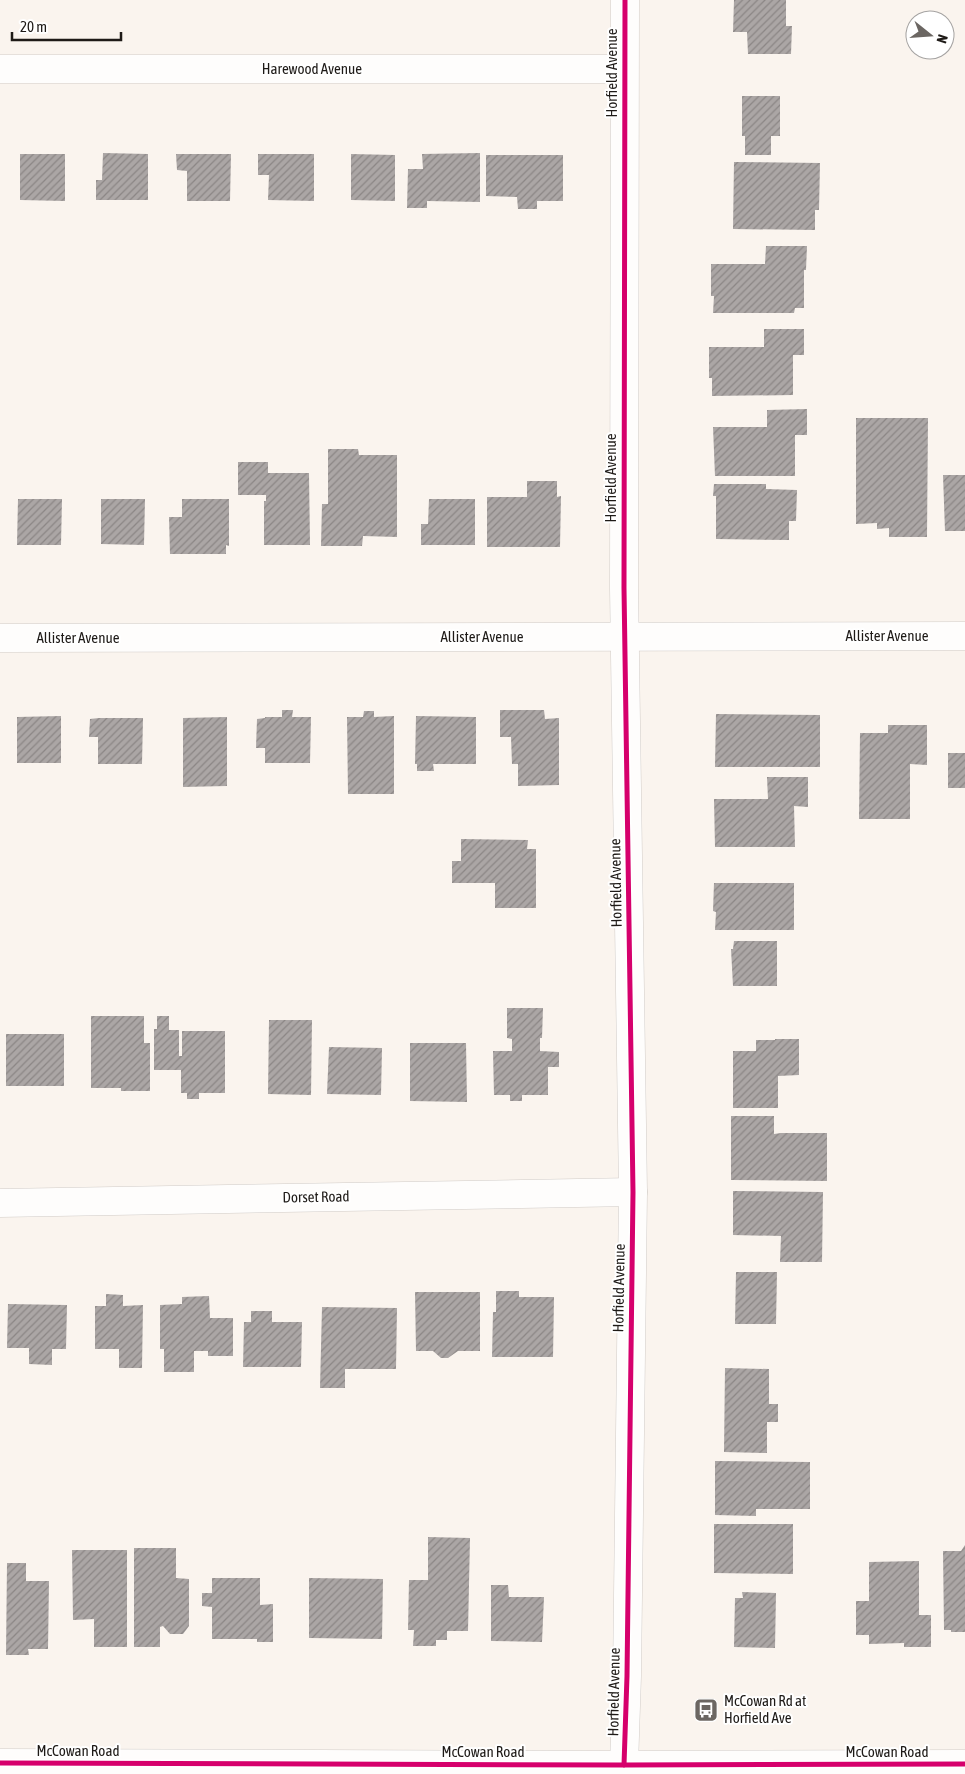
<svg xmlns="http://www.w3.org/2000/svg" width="965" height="1774" font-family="'Asap Condensed',sans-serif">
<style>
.building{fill:url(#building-hatch)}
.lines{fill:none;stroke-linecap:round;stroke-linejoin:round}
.minor-casing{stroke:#d1ccc8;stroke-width:29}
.tertiary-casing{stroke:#d1ccc8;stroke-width:29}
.minor{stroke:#fefdfc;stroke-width:28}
.tertiary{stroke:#fefdfc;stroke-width:28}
.cycleway-casing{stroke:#fff;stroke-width:8}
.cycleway{stroke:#d6006c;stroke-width:5}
.labels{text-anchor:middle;stroke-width:4;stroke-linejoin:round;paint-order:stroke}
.street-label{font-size:15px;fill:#1e1a17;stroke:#fff}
.poi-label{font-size:15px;fill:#1e1a17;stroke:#fff;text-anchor:start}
</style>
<defs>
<pattern id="building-hatch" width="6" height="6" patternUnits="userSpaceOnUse" patternTransform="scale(1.25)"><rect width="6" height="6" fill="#aba6a5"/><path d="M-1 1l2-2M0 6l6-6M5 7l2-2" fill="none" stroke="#8b8685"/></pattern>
</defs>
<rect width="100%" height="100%" fill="#faf4ee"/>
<g class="building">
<path d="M 734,0 L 786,0 L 786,26 L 792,26 L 791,54 L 748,54 L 747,32 L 733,32 Z"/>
<path d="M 742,96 L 780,96 L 780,136 L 771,136 L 771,155 L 745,155 L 745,136 L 742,136 Z"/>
<path d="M 103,153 L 148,154 L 148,200 L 96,200 L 96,180 L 102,180 Z"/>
<path d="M 480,153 L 480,202 L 427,201 L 427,208 L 407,208 L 408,169 L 423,169 L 422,154 Z"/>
<path d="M 20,154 L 65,154 L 65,201 L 20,200 Z"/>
<path d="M 176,154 L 231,154 L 230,201 L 187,201 L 187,171 L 177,170 Z"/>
<path d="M 258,154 L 314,154 L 314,201 L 268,200 L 269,175 L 258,175 Z"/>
<path d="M 351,154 L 395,155 L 395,201 L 351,200 Z"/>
<path d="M 486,155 L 563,155 L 563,201 L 537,201 L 537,209 L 518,209 L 517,197 L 486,196 Z"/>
<path d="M 734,162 L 820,163 L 819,210 L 815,210 L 815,230 L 733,229 Z"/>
<path d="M 766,246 L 807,246 L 806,270 L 804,270 L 804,308 L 795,308 L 794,313 L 713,313 L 714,296 L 711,296 L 711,264 L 765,264 Z"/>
<path d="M 764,329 L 804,329 L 804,355 L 793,355 L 793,395 L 712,396 L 712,378 L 709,378 L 709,347 L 764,347 Z"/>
<path d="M 807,409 L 807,435 L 795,435 L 795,476 L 715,476 L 713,427 L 767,427 L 767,410 Z"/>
<path d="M 856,418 L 928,418 L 927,537 L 889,537 L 889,528 L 877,529 L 877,523 L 856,524 Z"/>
<path d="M 328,449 L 358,449 L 359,455 L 397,455 L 397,537 L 363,536 L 362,546 L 321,546 L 322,504 L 328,504 Z"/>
<path d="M 238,462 L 268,462 L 268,473 L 309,473 L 310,545 L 264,545 L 264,501 L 266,501 L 266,495 L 238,495 Z"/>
<path d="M 943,475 L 965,475 L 965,531 L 945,531 Z"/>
<path d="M 527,481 L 557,481 L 557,497 L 561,496 L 560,547 L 487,547 L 487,497 L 527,497 Z"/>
<path d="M 714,484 L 766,484 L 766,489 L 797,490 L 796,521 L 789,521 L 789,540 L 716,539 L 716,496 L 713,496 Z"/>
<path d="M 18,499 L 62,499 L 61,545 L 17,545 Z"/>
<path d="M 101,499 L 145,499 L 144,545 L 101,544 Z"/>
<path d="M 182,499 L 229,499 L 229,546 L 226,545 L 226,554 L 170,554 L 169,517 L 182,517 Z"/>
<path d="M 429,499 L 475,499 L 475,545 L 421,545 L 421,524 L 428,524 Z"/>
<path d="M 282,710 L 293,710 L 292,717 L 311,717 L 310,763 L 265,763 L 265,748 L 256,748 L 257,719 L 265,718 L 265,717 L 282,717 Z"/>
<path d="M 500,710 L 544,710 L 545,719 L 559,718 L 559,785 L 518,786 L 518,764 L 512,764 L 511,737 L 500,737 Z"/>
<path d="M 364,711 L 374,711 L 374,717 L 394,716 L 394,794 L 348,794 L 347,717 L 363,717 Z"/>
<path d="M 716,714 L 820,715 L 820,767 L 715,767 Z"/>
<path d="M 61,716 L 61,763 L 17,763 L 17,717 Z"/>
<path d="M 416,716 L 476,717 L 476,764 L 433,764 L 434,771 L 417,771 L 417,764 L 415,764 Z"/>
<path d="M 227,717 L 227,786 L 183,787 L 183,718 Z"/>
<path d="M 99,718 L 143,718 L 142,764 L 98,764 L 98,737 L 89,737 L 90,719 Z"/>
<path d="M 888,725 L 927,725 L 927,765 L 910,764 L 910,819 L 859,819 L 860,733 L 888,733 Z"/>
<rect x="948" y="753" width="17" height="35"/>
<path d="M 767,777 L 808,777 L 808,807 L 794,806 L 795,847 L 715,847 L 714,799 L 768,799 Z"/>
<path d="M 461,839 L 528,840 L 527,849 L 536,849 L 536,908 L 495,908 L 495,883 L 452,883 L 452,861 L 461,861 Z"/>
<path d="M 714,883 L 794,883 L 794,930 L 715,930 L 716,912 L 713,911 Z"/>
<path d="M 734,941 L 777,941 L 777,986 L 733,986 L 731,949 L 733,949 Z"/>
<path d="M 507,1008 L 543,1008 L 542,1038 L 540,1038 L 540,1051 L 559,1052 L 559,1067 L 548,1067 L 548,1095 L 522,1095 L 522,1101 L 510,1101 L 510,1095 L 494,1095 L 493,1051 L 512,1051 L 512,1039 L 507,1038 Z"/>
<path d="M 91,1016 L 144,1016 L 144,1043 L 150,1043 L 150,1091 L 121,1091 L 121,1088 L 91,1088 Z"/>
<path d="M 157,1016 L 169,1016 L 169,1030 L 179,1030 L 179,1056 L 182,1056 L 182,1031 L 225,1031 L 225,1093 L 199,1093 L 199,1099 L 187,1099 L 187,1093 L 181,1093 L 181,1070 L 154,1070 L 154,1029 L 157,1029 Z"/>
<path d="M 269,1020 L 312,1020 L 311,1095 L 268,1094 Z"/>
<rect x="6" y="1034" width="58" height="52"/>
<path d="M 775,1039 L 799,1039 L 799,1075 L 778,1076 L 778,1108 L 733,1108 L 733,1051 L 756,1051 L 756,1040 L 775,1040 Z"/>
<path d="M 410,1043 L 466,1043 L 467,1102 L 410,1101 Z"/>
<path d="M 329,1047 L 382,1048 L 381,1095 L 327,1094 Z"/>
<path d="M 731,1116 L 774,1116 L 774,1134 L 781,1133 L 827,1133 L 827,1181 L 731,1180 Z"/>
<path d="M 733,1191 L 823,1192 L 822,1262 L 780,1262 L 781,1236 L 733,1235 Z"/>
<path d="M 736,1272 L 777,1272 L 776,1324 L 735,1324 Z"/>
<path d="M 496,1291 L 519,1291 L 519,1297 L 554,1297 L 553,1357 L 492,1357 L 493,1312 L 496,1312 Z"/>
<path d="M 415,1292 L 480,1292 L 480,1351 L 458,1351 L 448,1358 L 441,1358 L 433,1351 L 416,1351 Z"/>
<path d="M 106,1294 L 123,1295 L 123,1306 L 143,1305 L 142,1368 L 119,1368 L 119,1349 L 95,1349 L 95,1306 L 106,1306 Z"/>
<path d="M 209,1296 L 210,1318 L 233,1318 L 233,1356 L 208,1356 L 208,1351 L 194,1351 L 194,1372 L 164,1372 L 164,1349 L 160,1349 L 160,1305 L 182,1304 L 182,1297 Z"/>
<path d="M 8,1304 L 67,1305 L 66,1349 L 52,1349 L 52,1365 L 29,1364 L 29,1348 L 7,1348 Z"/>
<path d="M 322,1307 L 397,1308 L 396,1369 L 345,1369 L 345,1388 L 320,1388 Z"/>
<path d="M 251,1311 L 272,1311 L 272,1322 L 302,1322 L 301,1367 L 243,1367 L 244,1322 L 251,1322 Z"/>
<path d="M 725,1368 L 769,1369 L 769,1404 L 778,1404 L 778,1422 L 767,1422 L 767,1453 L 724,1452 Z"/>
<path d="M 715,1461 L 810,1462 L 810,1509 L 756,1509 L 756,1516 L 715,1515 Z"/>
<path d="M 714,1524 L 793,1524 L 793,1574 L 714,1573 Z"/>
<path d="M 428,1537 L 470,1538 L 468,1631 L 447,1631 L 447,1640 L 436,1640 L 436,1646 L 413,1646 L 414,1630 L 408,1630 L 409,1580 L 428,1580 Z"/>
<path d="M 965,1545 L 965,1632 L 951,1632 L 951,1630 L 944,1630 L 943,1551 L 961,1551 Z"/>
<path d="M 134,1548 L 176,1548 L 176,1578 L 189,1579 L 189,1626 L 183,1634 L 170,1634 L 163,1626 L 160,1627 L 160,1647 L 134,1647 Z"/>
<path d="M 72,1550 L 127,1550 L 127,1647 L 94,1647 L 94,1619 L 73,1620 Z"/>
<path d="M 919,1561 L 919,1615 L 931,1615 L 931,1647 L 904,1647 L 904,1643 L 869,1644 L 869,1635 L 856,1635 L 856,1601 L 869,1601 L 869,1562 Z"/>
<path d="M 7,1563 L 26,1563 L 26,1581 L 49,1581 L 48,1649 L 28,1649 L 29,1655 L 6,1655 Z"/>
<path d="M 212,1578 L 260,1578 L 260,1605 L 273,1604 L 273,1642 L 257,1642 L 257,1639 L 212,1639 L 212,1607 L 202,1606 L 202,1593 L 212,1593 Z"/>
<path d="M 309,1578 L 383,1579 L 382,1639 L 309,1638 Z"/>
<path d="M 491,1585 L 508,1585 L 509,1597 L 544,1597 L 542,1642 L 491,1641 Z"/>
<path d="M 742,1592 L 776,1593 L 775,1648 L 734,1647 L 735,1598 L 743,1598 Z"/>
</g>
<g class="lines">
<g class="minor-casing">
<g id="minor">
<path d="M 0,69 L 624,69"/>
<path d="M 0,638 L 965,636"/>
<path d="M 0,1203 L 633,1192"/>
<path d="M 624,1765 L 627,1676 L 633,1192 L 624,588 L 625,0"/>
</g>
</g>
<g class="tertiary-casing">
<path id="tertiary" d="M 0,1763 L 624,1765 L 965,1764"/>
</g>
<use href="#minor" class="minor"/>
<use href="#tertiary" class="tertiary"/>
<g class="cycleway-casing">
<g id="cycleway">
<path d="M 0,1763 L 624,1765 L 965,1764"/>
<path d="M 624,1765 L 627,1676 L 633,1192 L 624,588 L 625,0"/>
</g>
</g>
<use href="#cycleway" class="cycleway"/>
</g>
<defs>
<g id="bus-square" transform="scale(1.25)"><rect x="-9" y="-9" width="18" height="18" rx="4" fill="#6b6662" stroke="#fff"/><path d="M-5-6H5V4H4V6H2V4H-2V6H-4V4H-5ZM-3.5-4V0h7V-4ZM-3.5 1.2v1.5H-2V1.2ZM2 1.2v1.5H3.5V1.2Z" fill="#fff"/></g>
</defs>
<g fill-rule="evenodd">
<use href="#bus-square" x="706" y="1710"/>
</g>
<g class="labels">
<g class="street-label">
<text x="312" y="74">Harewood Avenue</text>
<text transform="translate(612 73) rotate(-90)" y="5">Horfield Avenue</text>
<text transform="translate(611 478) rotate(-90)" y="5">Horfield Avenue</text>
<text x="887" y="641">Allister Avenue</text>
<text x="482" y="642">Allister Avenue</text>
<text x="78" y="643">Allister Avenue</text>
<text transform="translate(616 883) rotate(-91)" y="5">Horfield Avenue</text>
<text transform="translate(316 1197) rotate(-1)" y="5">Dorset Road</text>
<text transform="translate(619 1288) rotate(-89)" y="5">Horfield Avenue</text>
<text transform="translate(614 1692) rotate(-89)" y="5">Horfield Avenue</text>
<text x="78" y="1756">McCowan Road</text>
<text x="483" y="1757">McCowan Road</text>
<text x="887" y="1757">McCowan Road</text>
</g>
<g class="poi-label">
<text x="724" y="1706">McCowan Rd at<tspan x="724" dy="17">Horfield Ave</tspan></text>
</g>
</g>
<g transform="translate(930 35) rotate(107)"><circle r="24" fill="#ffffff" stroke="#a5a3a2"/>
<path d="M0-4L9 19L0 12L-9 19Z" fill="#6b6662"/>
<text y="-8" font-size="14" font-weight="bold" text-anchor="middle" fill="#1e1a17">N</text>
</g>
<path d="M12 32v8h109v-8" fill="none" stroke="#1e1a17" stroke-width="2.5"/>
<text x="20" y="32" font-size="15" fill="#1e1a17" stroke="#ffffff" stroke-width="4" paint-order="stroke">20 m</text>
</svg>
